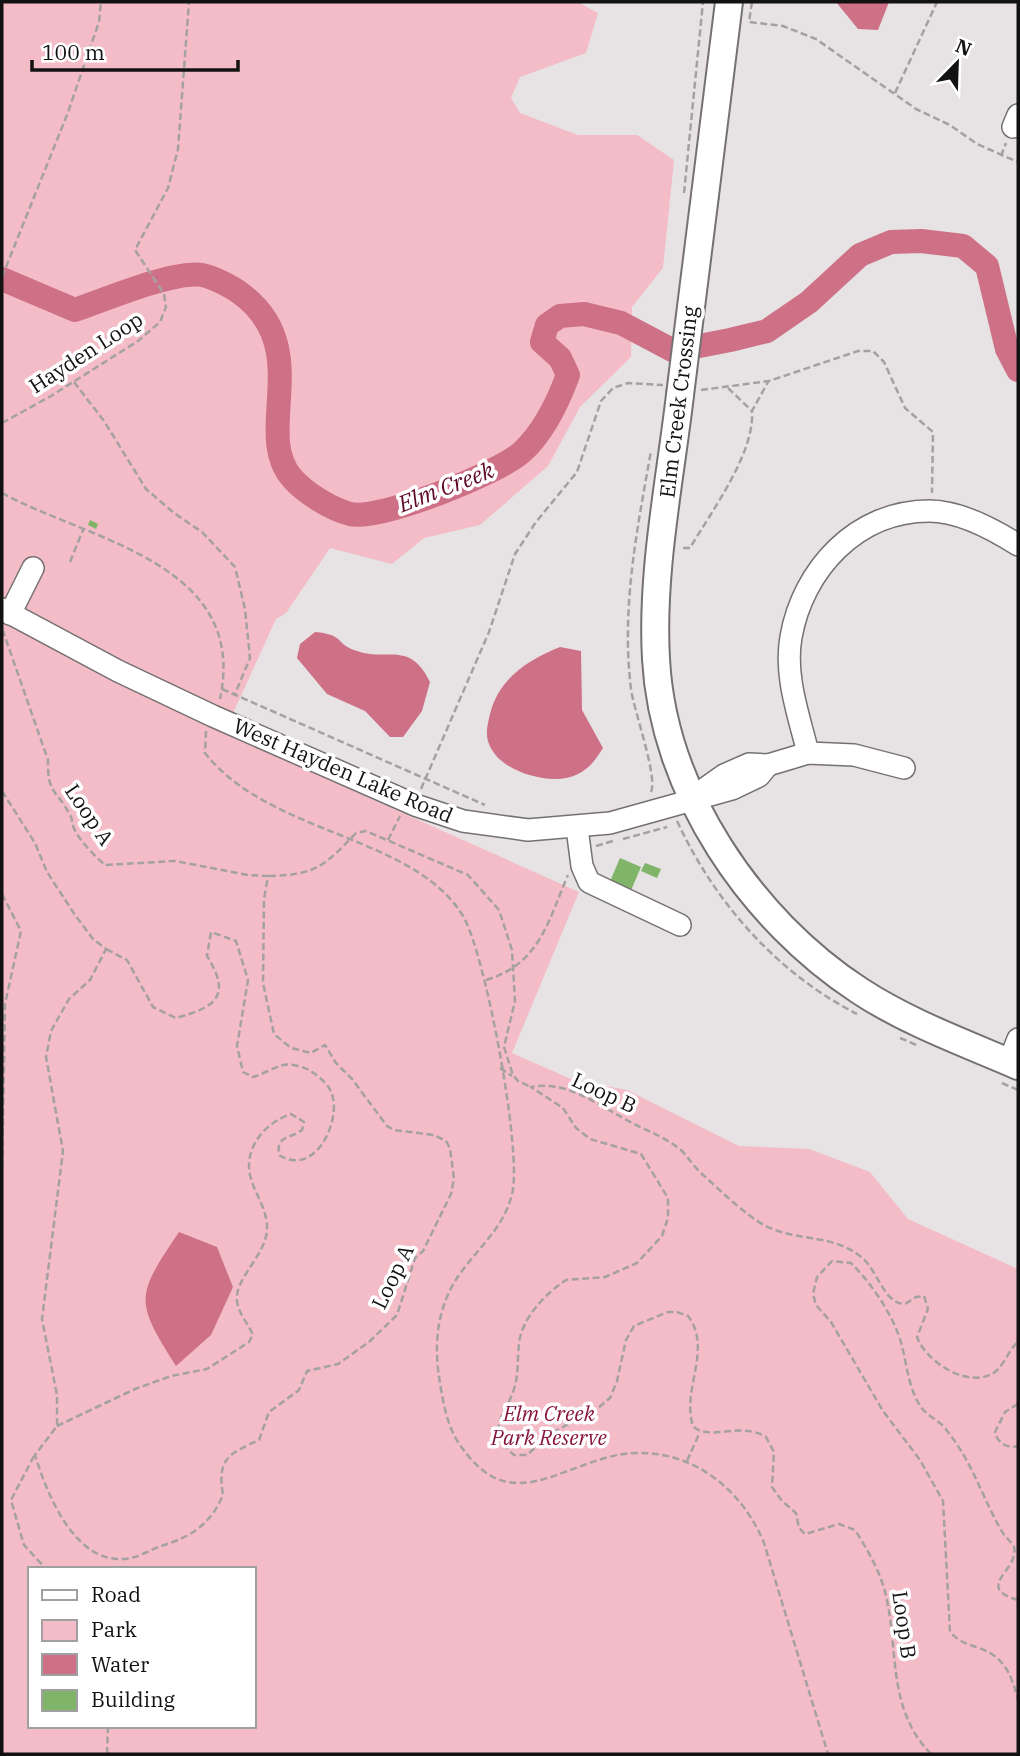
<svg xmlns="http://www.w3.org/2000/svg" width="1020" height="1756" font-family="'IBM Plex Serif',serif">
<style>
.green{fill:#f4bcc6;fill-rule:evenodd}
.water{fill:#ce7186}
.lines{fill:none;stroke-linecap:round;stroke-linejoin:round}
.river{stroke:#ce7186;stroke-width:24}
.building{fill:#80b569}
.minor-casing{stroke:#757172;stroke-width:24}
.major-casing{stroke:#757172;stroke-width:30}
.path{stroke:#a5a1a2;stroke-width:2.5;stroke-dasharray:7 3.5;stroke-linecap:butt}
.minor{stroke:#fff;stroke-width:21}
.major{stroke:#fff;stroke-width:26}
.major-bridge-casing{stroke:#757172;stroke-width:30;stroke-linecap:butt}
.major-bridge{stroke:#fff;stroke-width:26}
.labels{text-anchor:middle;stroke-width:7;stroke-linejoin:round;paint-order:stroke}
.street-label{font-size:21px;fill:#131212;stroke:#fff}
.park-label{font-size:21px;font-style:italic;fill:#86143e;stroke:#fff}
.water-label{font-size:23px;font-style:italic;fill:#60092a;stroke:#fff}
</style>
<rect width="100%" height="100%" fill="#e7e2e3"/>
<path class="green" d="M 2,2 L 578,2 L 598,13 L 586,53 L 520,77 L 511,98 L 520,113 L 578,135 L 637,135 L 674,160 L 663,268 L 632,307 L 631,357 L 580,407 L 548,466 L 480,525 L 424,538 L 392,564 L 330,548 L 286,613 L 276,619 L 224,733 L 579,892 L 512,1053 L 589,1087 L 589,1083 L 627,1090 L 739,1146 L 809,1149 L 870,1172 L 908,1219 L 1018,1269 L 1018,1754 L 2,1754 ZM 30,1569 L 254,1569 L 254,1726 L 30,1726 Z"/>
<g class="water">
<path d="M 836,2 L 889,2 L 878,30 L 858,29 Z"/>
<path d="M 315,632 C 345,635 335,643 354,650 C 387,663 409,639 430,682 L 422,711 L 403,737 L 390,737 L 365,711 L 327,694 L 297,658 L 300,644 Z"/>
<path d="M 560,647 L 581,651 L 582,710 L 603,748 C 596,759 590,768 578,774 C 554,787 505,773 492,750 C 484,737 487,727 490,714 C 499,678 528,660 560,647 Z"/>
<path d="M 179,1232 L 217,1247 L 233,1287 L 211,1335 L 176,1366 C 134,1300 136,1296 179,1232 Z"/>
</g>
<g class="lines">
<path class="river" d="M 2,279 L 75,310 C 104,300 175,270 202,275 C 213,277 232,287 240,293 C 316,348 252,433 292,478 C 305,493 331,509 350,514 C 380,521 499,473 522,452 C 544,432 558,402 568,375 L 560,358 L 542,342 L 547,325 L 560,316 L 584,314 L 621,323 L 674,351 L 730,340 L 767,331 L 809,302 L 860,255 L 891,242 L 921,241 L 963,246 L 987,266 L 1007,349 L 1018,370"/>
</g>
<g class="building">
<path d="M 90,520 L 98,524 L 96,529 L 88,525 Z"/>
<path d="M 620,858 L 641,867 L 629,895 L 608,886 Z"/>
<path d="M 645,863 L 661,869 L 657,878 L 641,871 Z"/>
</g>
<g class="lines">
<g class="minor-casing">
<g id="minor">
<path d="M 1013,127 L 1018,115"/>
<path d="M 2,609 L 118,671 L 213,716 L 415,805 L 463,821 L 528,830 L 610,823 L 732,789 L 759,776 L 768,765"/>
<path d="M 10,614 L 33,568"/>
<path d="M 808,753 C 799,716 784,676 791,637 C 803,569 857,511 929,511 C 959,511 993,529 1018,545"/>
<path d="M 700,792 L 724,775 L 749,764 L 768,765 L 808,753 L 854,755 L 904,768"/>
<path d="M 577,828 L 582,866 L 589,882 L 680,925"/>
<path d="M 1009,1062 L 1018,1039"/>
</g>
</g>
<g class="major-casing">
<g id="major">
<path d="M 705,195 L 729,2"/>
<path d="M 680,395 C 670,481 651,572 656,659 C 663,791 751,920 860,991 C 909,1023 965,1043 1018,1066"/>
</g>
</g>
<g class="path">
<path d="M 752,2 L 749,22 L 783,26 L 816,39 L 916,109 L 950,125 L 977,144 L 1018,162"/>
<path d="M 895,93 L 937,2"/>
<path d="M 1001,156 L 1006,143"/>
<path d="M 684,193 L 703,2"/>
<path d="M 2,277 L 67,115 L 99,22 L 101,2"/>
<path d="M 74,382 L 104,421 L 146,489 L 174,513 L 202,532 L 235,567 L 245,609 L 250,658 L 235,694"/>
<path d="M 728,388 L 752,411 L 768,382"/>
<path d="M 701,390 L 769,381 L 858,351 L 873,351 L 884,362 L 905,408 L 933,432 L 932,493"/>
<path d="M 2,423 L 51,396 L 138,341 L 160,322 L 166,307 L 164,294 L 135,250 L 168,188 L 178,149 L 189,2"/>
<path d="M 2,493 C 90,541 249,563 220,699"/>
<path d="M 683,548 L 690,548 C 711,512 755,453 752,411"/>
<path d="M 70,562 L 83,530"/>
<path d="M 222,689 L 485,805"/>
<path d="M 206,731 L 205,753 C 269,835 414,835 463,916 C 485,952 523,1154 512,1194 C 504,1227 481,1245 462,1271 C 437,1304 433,1343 440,1383 C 443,1402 447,1425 458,1442 C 504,1512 546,1475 605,1458 C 674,1438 738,1479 764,1543 L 828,1754"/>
<path d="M 421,789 L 489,632 L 515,554 L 536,522 L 577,472 L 601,401 L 613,388 L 628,383 L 663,385"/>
<path d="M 2,791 L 35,843 L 47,872 L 75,915 L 93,939 L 106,949 L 90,980 L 69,999 L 51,1031 L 46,1057 L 63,1151 L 42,1319 L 57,1395 L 57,1426 L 35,1455 C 47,1494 74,1562 123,1559 C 137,1559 151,1549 164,1545 C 193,1536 211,1523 223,1495 C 217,1459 228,1454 259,1440 L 269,1412 L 299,1390 L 307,1371 L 338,1364 L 369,1342 L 397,1315 L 415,1258 L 423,1251 L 451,1194 L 454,1179 L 450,1148 L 446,1141 L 434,1135 L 394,1130 L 387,1126 L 352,1079 L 336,1063 L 325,1045 L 311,1053 L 291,1048 L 274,1034 L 263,983 L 264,899 L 268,876 L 248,875 L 175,861 L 105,865 C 93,854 79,841 73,826 C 70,820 74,821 70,815 C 57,790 47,794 48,760 L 3,631"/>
<path d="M 651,792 C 658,777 634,711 631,689 C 621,608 637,530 651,451"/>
<path d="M 677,821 C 715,903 777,973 857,1014"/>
<path d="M 623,839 L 667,827"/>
<path d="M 388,840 L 400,816"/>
<path d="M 596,846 L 613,841"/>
<path d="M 269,876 C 317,875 325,865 356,833 L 366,831 L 468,875 L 499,910 L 512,950 L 515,1001 L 504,1047 L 513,1075 L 518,1081 L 531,1087"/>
<path d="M 2,894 L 21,931 L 5,1004 L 2,1175"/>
<path d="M 486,980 C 540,964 548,921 568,875"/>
<path d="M 900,1038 L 919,1046"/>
<path d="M 500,1068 L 512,1076"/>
<path d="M 1002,1083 L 1018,1090"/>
<path d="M 1018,1404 L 1005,1412 L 995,1432 C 997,1443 1008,1449 1018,1446"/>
<path d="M 57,1426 L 135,1389 L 171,1376 L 207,1369 L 249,1342 L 253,1335 C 248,1323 239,1315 237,1301 C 234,1278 268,1254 267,1227 C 267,1208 254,1193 250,1175 C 244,1147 266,1122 291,1114 L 304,1122 L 302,1130 C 290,1139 276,1135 279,1155 C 314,1177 339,1125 333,1098 C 331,1086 320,1077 309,1070 C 303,1067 290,1063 283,1065 C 273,1068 263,1074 253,1077 L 243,1072 L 237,1046 L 248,980 L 236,941 L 211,932 L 207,956 C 232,996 216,1007 176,1018 L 153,1007 L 127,960 L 106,949"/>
<path d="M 34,1456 L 11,1500 L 24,1545 L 46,1569"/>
<path d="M 687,1461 L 700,1432"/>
<path d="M 1018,1600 C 973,1587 1020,1570 1014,1547 C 1011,1541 1004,1536 1001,1530 C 980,1493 973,1462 944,1427 C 937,1419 926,1415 920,1406 C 907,1384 907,1362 900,1339 C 891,1312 871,1283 851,1263 L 832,1261 L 817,1277 L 813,1294 L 816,1305 L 831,1322 L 883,1411 L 920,1460 L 943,1501 L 950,1632 C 959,1642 967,1644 979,1648 C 1005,1657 1011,1675 1018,1699"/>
<path d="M 107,1754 L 108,1726"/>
<path d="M 931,1754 C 885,1707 900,1646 884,1588 C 878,1568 866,1547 855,1530 L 839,1524 L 805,1534 L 799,1528 L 796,1513 L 782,1501 L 772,1487 L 774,1452 L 766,1437 C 740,1421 708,1442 693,1426 C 681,1390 713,1349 688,1316 L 677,1312 L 668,1312 L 634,1326 L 626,1340 L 617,1381 L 610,1398 L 598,1408 L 550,1434 L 527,1455 L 514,1455 L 501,1443 C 492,1423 507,1410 513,1392 C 519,1376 517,1361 519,1344 C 521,1319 546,1293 566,1280 L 605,1277 L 637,1263 L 662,1236 L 668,1218 L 668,1198 L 641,1154 L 590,1139 L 576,1128 L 563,1108 L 531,1087 C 565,1080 597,1104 625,1119 C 644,1130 664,1136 681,1150 C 689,1158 694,1167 702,1174 C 721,1191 743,1213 764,1225 C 795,1242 830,1233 860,1256 C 878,1269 883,1304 905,1304 L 916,1297 L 924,1296 L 928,1309 L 917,1337 C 926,1362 969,1390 995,1372 C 1005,1364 1009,1349 1018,1342"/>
</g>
<use href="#minor" class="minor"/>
<use href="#major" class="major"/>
<g class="major-bridge-casing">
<path id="major-bridge" d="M 680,395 L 705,195"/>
</g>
<use href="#major-bridge" class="major-bridge"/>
</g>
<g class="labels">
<g class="street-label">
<text transform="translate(86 353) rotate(-33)" y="7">Hayden Loop</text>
<text transform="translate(679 402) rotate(-83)" y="7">Elm Creek Crossing</text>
<text transform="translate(343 771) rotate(23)" y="7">West Hayden Lake Road</text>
<text transform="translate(89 815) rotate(56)" y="7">Loop A</text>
<text transform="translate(604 1093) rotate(25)" y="7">Loop B</text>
<text transform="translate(393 1277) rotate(-64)" y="7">Loop A</text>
<text transform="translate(904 1625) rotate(82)" y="7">Loop B</text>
</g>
<g class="park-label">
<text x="549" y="1421">Elm Creek<tspan x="549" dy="24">Park Reserve</tspan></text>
</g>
<g class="water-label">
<text transform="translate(446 487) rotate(-21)" y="8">Elm Creek</text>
</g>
</g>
<rect width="1020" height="1756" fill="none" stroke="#131212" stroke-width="7"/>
<rect x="28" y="1567" width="228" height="161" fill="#ffffff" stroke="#a1a0a0" stroke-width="2"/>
<rect x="42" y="1590" width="35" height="10" fill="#ffffff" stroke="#a1a0a0" stroke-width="2"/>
<text x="91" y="1602" font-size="21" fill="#131212">Road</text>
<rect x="42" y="1620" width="35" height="21" fill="#f4bcc6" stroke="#a1a0a0" stroke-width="2"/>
<text x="91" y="1637" font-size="21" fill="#131212">Park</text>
<rect x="42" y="1654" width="35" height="21" fill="#ce7186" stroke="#a1a0a0" stroke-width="2"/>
<text x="91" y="1672" font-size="21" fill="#131212">Water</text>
<rect x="42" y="1690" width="35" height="21" fill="#80b569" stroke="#a1a0a0" stroke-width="2"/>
<text x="91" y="1707" font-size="21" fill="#131212">Building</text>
<g transform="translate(957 63) rotate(23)" stroke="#ffffff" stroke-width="5" paint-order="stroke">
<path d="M0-5L12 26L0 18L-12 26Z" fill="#131212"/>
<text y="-10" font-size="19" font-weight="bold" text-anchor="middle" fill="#131212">N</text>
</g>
<path d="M32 60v10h206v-10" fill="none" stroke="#131212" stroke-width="3.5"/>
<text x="42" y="60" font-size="21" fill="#131212" stroke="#ffffff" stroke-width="5" paint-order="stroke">100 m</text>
</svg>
